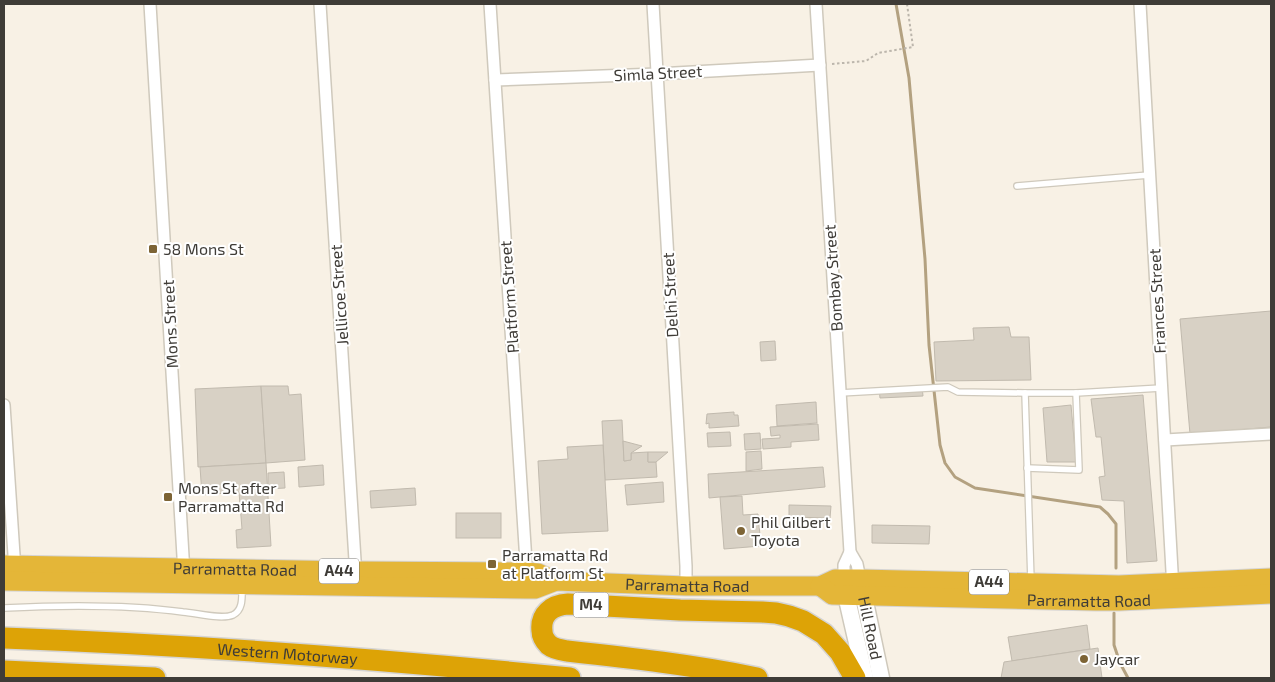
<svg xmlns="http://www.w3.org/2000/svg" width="1275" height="682" font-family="'Exo 2',sans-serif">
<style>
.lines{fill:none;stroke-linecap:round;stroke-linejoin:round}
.stream{stroke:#b3a180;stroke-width:3}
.building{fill:#d8d1c5;stroke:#c1baae}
.service-casing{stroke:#cfc9bc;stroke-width:8}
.minor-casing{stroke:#cfc9bc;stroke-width:14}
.secondary-casing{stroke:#cfc9bc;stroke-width:19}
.trunk-casing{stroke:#d5d4d3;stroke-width:21}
.motorway-casing{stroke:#d5d4d3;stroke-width:24}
.path{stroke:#bcb6ac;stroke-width:2;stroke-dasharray:2.5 2.5;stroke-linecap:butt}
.service{stroke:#fff;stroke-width:5.5}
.minor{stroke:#fff;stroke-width:11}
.secondary{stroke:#fff;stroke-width:16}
.trunk{stroke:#e4b638;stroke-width:19}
.motorway{stroke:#dda306;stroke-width:21}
.poi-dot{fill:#7d6435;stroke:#fff;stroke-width:2}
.labels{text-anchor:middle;stroke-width:4;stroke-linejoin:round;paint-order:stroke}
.shield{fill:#fff;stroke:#797673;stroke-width:1}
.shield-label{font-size:15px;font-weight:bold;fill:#3f3c37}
.street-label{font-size:16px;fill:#3f3c37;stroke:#fff}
.poi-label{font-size:16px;fill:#3f3c37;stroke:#fff;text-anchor:start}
</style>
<rect width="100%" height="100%" fill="#f8f1e5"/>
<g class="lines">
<g class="stream">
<path d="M 896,4 L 909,78 L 925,259 L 929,345 L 940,445 L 945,463 L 955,477 L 975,488 L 1100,507 L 1108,514 L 1116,524 L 1116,568"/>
<path d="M 1114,613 L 1114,645 L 1120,663 L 1128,678"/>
</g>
</g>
<g class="building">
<path d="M 1271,311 L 1271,427 L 1190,434 L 1180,319 Z"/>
<path d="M 1009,327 L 1011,337 L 1029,337 L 1031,380 L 936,381 L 934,342 L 974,340 L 973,328 Z"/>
<path d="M 775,341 L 776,360 L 761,361 L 760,342 Z"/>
<path d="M 261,386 L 266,463 L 198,467 L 195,389 Z"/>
<path d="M 261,386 L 288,386 L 289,395 L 301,394 L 305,460 L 266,463 Z"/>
<path d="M 922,386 L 923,396 L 880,398 L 879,388 Z"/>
<path d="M 1143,395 L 1157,561 L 1127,563 L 1124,501 L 1102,500 L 1099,477 L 1105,476 L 1101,437 L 1096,437 L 1091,399 Z"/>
<path d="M 816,402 L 817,423 L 777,426 L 776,405 Z"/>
<path d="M 1071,405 L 1076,462 L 1047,462 L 1043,408 Z"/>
<path d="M 734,412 L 734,415 L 738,415 L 739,426 L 709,428 L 709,423 L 706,424 L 707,414 Z"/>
<path d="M 622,420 L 624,461 L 631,460 L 631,453 L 648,452 L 648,462 L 656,462 L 657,477 L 605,480 L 602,421 Z"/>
<path d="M 818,424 L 819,440 L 791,442 L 791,447 L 763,449 L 762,439 L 780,438 L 780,435 L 771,436 L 770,427 Z"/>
<path d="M 730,432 L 731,446 L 708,447 L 707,433 Z"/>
<path d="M 760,433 L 761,449 L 745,450 L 744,434 Z"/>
<path d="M 623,441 L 642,446 L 631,453 L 631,460 L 624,461 Z"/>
<path d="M 603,445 L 608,531 L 542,534 L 538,461 L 568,459 L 567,447 Z"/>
<path d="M 761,451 L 762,469 L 746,471 L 746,452 Z"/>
<path d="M 648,452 L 668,452 L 656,462 L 648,462 Z"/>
<path d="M 266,463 L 271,546 L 237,548 L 236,530 L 242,529 L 239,492 L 202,495 L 200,467 Z"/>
<path d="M 323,465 L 324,485 L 299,487 L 298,467 Z"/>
<path d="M 823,467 L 825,487 L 709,498 L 708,474 Z"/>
<path d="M 284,472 L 285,488 L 268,489 L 268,473 Z"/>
<path d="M 663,482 L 664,502 L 627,505 L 625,485 Z"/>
<path d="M 415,488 L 416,505 L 371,508 L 370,491 Z"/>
<path d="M 742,496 L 743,515 L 758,514 L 761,546 L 724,549 L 720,497 Z"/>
<path d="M 789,505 L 831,506 L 830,518 L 789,517 Z"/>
<rect x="456" y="513" width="45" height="25"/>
<path d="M 872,525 L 930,526 L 929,544 L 872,543 Z"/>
<path d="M 1087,625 L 1090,649 L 1012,661 L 1008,637 Z"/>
<path d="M 1098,648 L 1102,678 L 1001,678 L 1004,662 Z"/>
</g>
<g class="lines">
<g class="service-casing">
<g id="service">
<path d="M 1017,186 L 1149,175"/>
<path d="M 840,393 L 948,387 L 958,392 L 1025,393"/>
<path d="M 1027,468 L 1079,470 L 1076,393"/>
<path d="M 1031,581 L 1025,393 L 1076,393 L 1161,388"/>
<path d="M 4,608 C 63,605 124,604 183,612 C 197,613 221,620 233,615 C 243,610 242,598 242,588"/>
</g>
</g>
<g class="minor-casing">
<g id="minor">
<path d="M 150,4 L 184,573"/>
<path d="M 320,4 L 356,576"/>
<path d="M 490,4 L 526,562 L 526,578"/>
<path d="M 653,4 L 686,566 L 686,586"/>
<path d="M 816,4 L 850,552 L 857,564 L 860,579"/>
<path d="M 1140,4 L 1173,589"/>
<path d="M 495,80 L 657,74 L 820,65"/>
<path d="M 4,405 L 14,555 L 13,570"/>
<path d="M 1165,440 L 1271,434"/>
<path d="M 844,579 L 844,565 L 850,552"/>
</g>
</g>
<g class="secondary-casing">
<g id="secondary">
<path d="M 844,583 L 846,595 L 865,678"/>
<path id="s1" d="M 861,583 L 881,678"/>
</g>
</g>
<g class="trunk-casing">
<g id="trunk">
<path id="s2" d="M 4,565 L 356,571 L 526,572 L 538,573 L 556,581"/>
<path id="s3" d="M 4,581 L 526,589 L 535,589 L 556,581 L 686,586 L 820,586 L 835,579 L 860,579 L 1119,585 L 1271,578"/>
<path id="s4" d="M 820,586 L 832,595 L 1096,601 L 1119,601 L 1271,594"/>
</g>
</g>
<g class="motorway-casing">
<g id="motorway">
<path id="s5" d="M 4,638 C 193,645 382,659 570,678"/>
<path d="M 4,671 L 155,678"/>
<path d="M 757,678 C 694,665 631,658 567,651 C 561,650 554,649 549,645 C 545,641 542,636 542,631 C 540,614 552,605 568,604 L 680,610 L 762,612 L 776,613 L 789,616 L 803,621 L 824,634 L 840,652 L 855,678"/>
</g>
</g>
<path class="path" d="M 832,64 L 866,61 L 878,53 L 913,47 L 907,4"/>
<use href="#service" class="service"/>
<use href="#minor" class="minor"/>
<use href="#secondary" class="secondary"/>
<use href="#trunk" class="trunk"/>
<use href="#motorway" class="motorway"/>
</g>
<g class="poi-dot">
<rect x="148" y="244" width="10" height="10" rx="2.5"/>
<rect x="163" y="492" width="10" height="10" rx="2.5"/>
<circle cx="741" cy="531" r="5"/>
<rect x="487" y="559" width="10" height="10" rx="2.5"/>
<circle cx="1084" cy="659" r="5"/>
</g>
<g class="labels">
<g class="shield">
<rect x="319" y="558.5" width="40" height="25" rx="4"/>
<rect x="969" y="569.5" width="40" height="25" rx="4"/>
<rect x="573.5" y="592.5" width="35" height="25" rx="4"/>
</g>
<g class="shield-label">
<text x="339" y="576">A44</text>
<text x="989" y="587">A44</text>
<text x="591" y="610">M4</text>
</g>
<g class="street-label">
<text transform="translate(658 73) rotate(-3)" y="6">Simla Street</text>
<text transform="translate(833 278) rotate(-94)" y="6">Bombay Street</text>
<text transform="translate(339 295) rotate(-94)" y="6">Jellicoe Street</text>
<text transform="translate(670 295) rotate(-93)" y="6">Delhi Street</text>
<text transform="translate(509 297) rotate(-94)" y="6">Platform Street</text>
<text transform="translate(1157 301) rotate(-93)" y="6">Frances Street</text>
<text transform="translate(170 324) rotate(-93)" y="6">Mons Street</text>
<text dy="6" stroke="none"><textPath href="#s2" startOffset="231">Parramatta Road</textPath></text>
<text dy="6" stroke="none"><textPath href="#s3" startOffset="685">Parramatta Road</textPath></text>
<text dy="6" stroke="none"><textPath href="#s4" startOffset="272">Parramatta Road</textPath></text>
<text dy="6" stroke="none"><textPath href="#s1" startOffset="46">Hill Road</textPath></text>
<text dy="6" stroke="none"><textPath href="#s5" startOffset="284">Western Motorway</textPath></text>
</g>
<g class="poi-label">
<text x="163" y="255">58 Mons St</text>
<text x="178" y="494">Mons St after<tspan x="178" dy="18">Parramatta Rd</tspan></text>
<text x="751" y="528">Phil Gilbert<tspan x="751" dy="18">Toyota</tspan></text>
<text x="502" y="561">Parramatta Rd<tspan x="502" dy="18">at Platform St</tspan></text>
<text x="1094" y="665">Jaycar</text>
</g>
</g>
<rect width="1275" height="682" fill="none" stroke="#3f3c37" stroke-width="10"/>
</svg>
